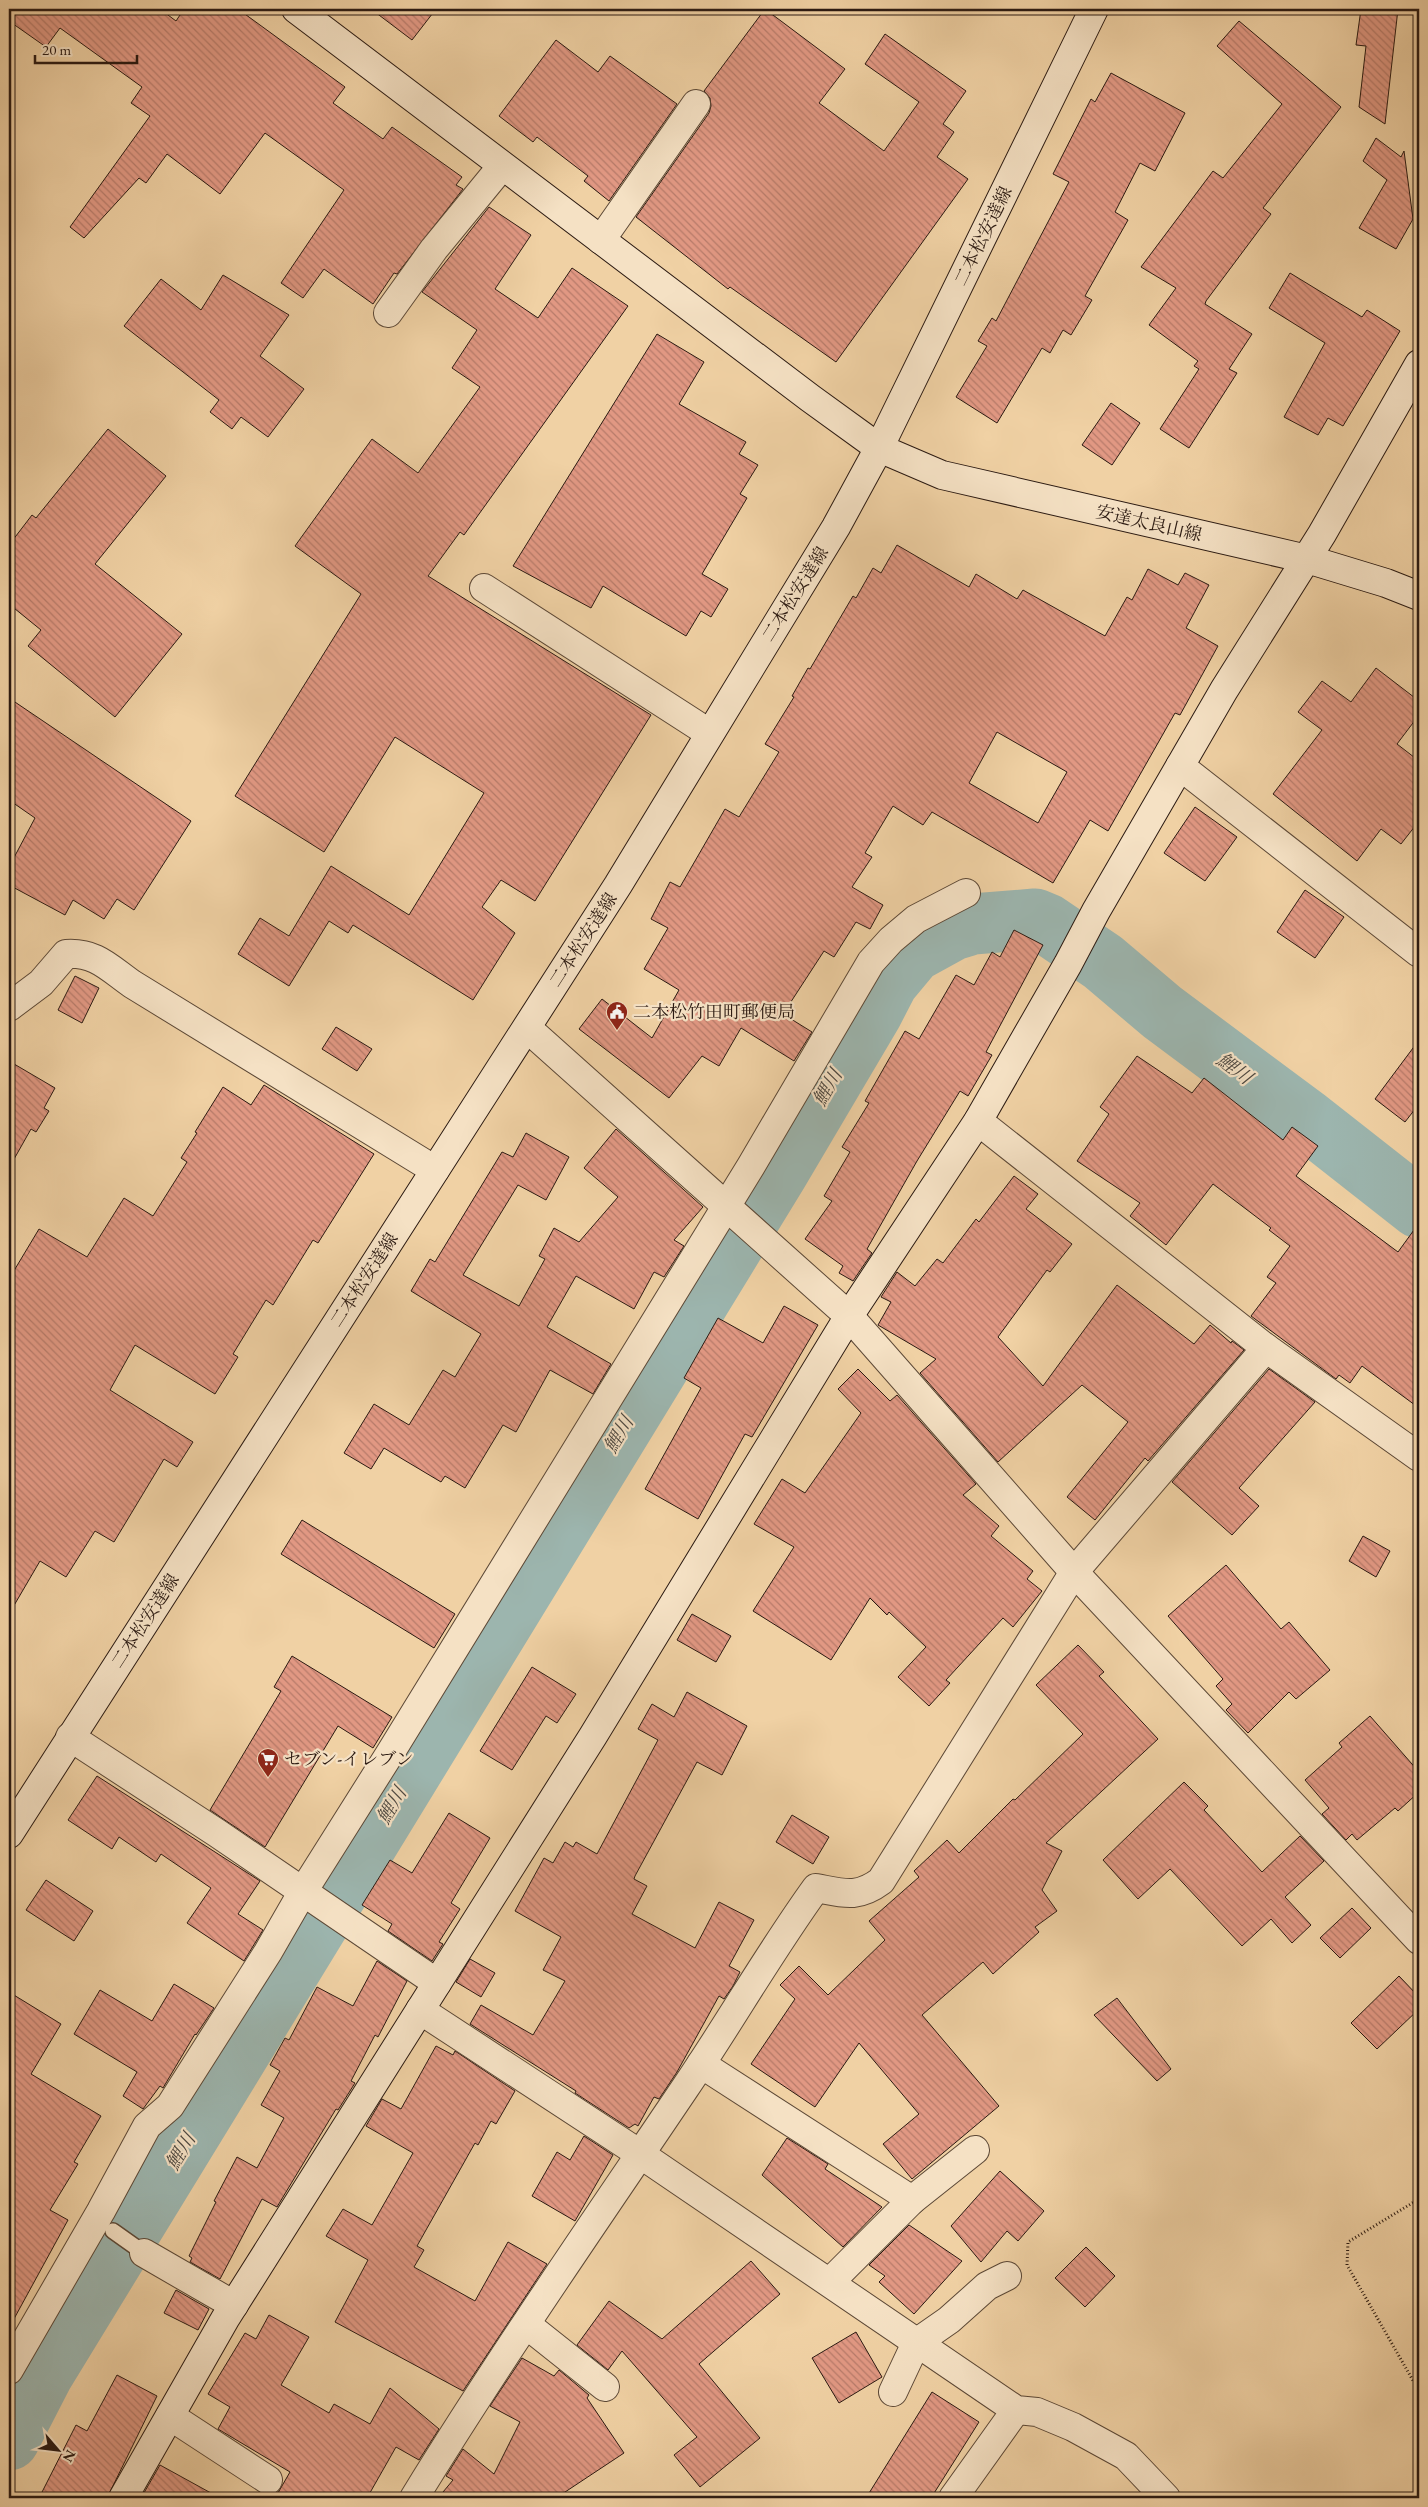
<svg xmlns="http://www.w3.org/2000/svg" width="1428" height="2507" font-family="'EB Garamond','Noto Serif JP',serif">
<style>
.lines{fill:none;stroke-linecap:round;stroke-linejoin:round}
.river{stroke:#9cb5ae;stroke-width:61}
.building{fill:url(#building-back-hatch);stroke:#2b1a12;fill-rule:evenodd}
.lane-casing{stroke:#5c4836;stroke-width:18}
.street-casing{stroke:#5c4836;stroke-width:30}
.secondary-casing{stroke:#2b1a12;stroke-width:30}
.path{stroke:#2b1a12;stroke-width:3;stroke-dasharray:1 2.5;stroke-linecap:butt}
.lane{stroke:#f5e1c4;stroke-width:15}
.street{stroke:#f5e1c4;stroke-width:28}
.secondary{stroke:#f5e1c4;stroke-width:28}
.labels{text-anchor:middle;stroke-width:4.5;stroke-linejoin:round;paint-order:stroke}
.street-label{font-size:18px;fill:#2b1a12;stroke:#f5e1c4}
.poi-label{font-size:18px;fill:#2b1a12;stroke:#f5e1c4;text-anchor:start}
.water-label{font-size:19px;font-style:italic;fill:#4d4841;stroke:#f5e1c4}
</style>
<defs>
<pattern id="building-back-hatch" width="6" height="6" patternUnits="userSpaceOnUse" patternTransform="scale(1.25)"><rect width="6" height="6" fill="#e19883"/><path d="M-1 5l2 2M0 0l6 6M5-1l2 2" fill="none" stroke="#b77b6a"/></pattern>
</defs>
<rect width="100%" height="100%" fill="#f0d1a4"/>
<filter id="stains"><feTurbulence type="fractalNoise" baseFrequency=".004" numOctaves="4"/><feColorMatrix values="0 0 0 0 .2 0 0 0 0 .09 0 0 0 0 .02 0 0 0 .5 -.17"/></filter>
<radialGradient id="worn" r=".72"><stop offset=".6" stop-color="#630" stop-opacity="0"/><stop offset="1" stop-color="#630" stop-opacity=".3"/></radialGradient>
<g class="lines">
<path class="river" d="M 9,2440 L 43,2374 L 778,1172 L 872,1013 L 888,982 L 913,952 L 953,930 L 973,924 L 1035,919 L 1047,924 L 1103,962 L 1162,1012 L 1307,1120 L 1419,1208"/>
</g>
<g class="building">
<path d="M 9,9 L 160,9 L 176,21 L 184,9 L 238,9 L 345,87 L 333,103 L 383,139 L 392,127 L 462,177 L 456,185 L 463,189 L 397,274 L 394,273 L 373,304 L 324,269 L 303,298 L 281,283 L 344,190 L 265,133 L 220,194 L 167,154 L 146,183 L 139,178 L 84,238 L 70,227 L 150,116 L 131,103 L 142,87 L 60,28 L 46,47 L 9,21 Z"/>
<path d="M 371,9 L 436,9 L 412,40 Z"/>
<path d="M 765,9 L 845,69 L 819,103 L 884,151 L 919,102 L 865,64 L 885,34 L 966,91 L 943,124 L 954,132 L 937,157 L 968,179 L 836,362 L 730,287 L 728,289 L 636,217 L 709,113 L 711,106 L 710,98 L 704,91 Z"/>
<path d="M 1361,9 L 1398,9 L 1385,124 L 1359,107 L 1366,46 L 1356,45 Z"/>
<path d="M 1239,21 L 1341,107 L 1263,208 L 1271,214 L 1206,301 L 1205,304 L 1252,334 L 1229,369 L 1237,373 L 1189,448 L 1160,429 L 1199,369 L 1194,366 L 1198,361 L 1149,325 L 1176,288 L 1141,267 L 1213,171 L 1223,178 L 1282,104 L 1217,46 Z"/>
<path d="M 556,40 L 598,72 L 610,56 L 677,104 L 609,201 L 584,181 L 588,176 L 537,137 L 533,142 L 499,116 Z"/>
<path d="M 1111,73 L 1185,113 L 1155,171 L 1140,163 L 1115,212 L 1128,220 L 1085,296 L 1092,300 L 1071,335 L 1063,330 L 1050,353 L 1042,348 L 997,423 L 956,397 L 987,346 L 978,341 L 992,318 L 996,321 L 1069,182 L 1053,174 L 1091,99 L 1095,102 Z"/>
<path d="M 1376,138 L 1401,157 L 1404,151 L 1413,219 L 1396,249 L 1359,228 L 1387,180 L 1363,161 Z"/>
<path d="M 489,207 L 531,235 L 495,289 L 538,318 L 572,268 L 628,306 L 464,535 L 460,532 L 428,576 L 651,715 L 535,901 L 501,880 L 482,907 L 515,933 L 473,1000 L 353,925 L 348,933 L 329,921 L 289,986 L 238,954 L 260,918 L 289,936 L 331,866 L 409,915 L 484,793 L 395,737 L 324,852 L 235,796 L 361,594 L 295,546 L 372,439 L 418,473 L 480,387 L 452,368 L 477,330 L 422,292 Z"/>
<path d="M 1290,273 L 1362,317 L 1367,310 L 1400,331 L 1343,426 L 1328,418 L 1318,435 L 1284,417 L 1325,343 L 1269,308 Z"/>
<path d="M 223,275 L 289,315 L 260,356 L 304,389 L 268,437 L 241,417 L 232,429 L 210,412 L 219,400 L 124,326 L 161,279 L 201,310 Z"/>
<path d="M 657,334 L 704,362 L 679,404 L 746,442 L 739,454 L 758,465 L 740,494 L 747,498 L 702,574 L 728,589 L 711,617 L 701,611 L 686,636 L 603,586 L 591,608 L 513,566 Z"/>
<path d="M 1111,403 L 1140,423 L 1112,465 L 1082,445 Z"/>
<path d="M 108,429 L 166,476 L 95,564 L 182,634 L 115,717 L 28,646 L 41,630 L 9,604 L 9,545 L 32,515 L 36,518 Z"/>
<path d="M 897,545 L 969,587 L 976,574 L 1017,599 L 1023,590 L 1105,636 L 1127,597 L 1132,600 L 1148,569 L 1178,585 L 1185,573 L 1209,585 L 1186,628 L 1218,646 L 1180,715 L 1175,713 L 1108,831 L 1090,820 L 1053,883 L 932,812 L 923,825 L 893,806 L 865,853 L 872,857 L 852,887 L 883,905 L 870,929 L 856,922 L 834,957 L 824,951 L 783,1014 L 812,1032 L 794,1061 L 741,1028 L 719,1066 L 702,1056 L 669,1098 L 579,1029 L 602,999 L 652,1038 L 679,990 L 644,969 L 668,928 L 651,919 L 670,882 L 680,887 L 725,809 L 739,817 L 779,752 L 765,744 L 794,697 L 792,696 L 808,668 L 810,669 L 853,596 L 856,598 L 873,568 L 881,573 ZM 997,732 L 1067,772 L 1038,823 L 969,783 Z"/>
<path d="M 1376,668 L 1419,701 L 1419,715 L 1397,744 L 1419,761 L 1419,821 L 1401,844 L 1381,829 L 1357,861 L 1273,794 L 1322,730 L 1298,712 L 1322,681 L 1351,702 Z"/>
<path d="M 9,698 L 191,821 L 134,910 L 117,899 L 104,919 L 73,900 L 65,915 L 9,885 L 9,867 L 35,818 L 9,800 Z"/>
<path d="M 1195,807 L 1237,837 L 1205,881 L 1164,853 Z"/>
<path d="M 1305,890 L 1344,917 L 1315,958 L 1277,932 Z"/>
<path d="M 1014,930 L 1043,945 L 986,1052 L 992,1055 L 968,1096 L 960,1091 L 917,1161 L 867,1249 L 872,1253 L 853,1281 L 839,1273 L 843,1266 L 805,1239 L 832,1201 L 824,1196 L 850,1152 L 842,1147 L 869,1103 L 865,1101 L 905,1031 L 919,1039 L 956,975 L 974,985 L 992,952 L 1000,957 Z"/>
<path d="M 75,976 L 99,988 L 82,1023 L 58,1010 Z"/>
<path d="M 336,1027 L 372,1049 L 357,1071 L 322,1049 Z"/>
<path d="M 1419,1040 L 1419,1104 L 1405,1122 L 1375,1099 Z"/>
<path d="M 1137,1056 L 1192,1093 L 1204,1078 L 1283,1140 L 1292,1127 L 1318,1146 L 1296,1176 L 1398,1252 L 1419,1223 L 1419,1408 L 1362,1366 L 1350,1383 L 1339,1375 L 1336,1379 L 1251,1316 L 1276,1283 L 1267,1277 L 1290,1246 L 1269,1230 L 1271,1228 L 1213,1184 L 1166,1245 L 1130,1216 L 1140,1203 L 1077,1161 L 1109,1114 L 1100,1107 Z"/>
<path d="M 9,1061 L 55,1088 L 44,1108 L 49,1111 L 36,1132 L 31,1129 L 9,1168 Z"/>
<path d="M 264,1085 L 374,1154 L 318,1243 L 313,1240 L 273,1305 L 266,1300 L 233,1354 L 238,1357 L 215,1394 L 135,1345 L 110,1390 L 193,1442 L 177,1467 L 164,1459 L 114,1542 L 95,1531 L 66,1577 L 40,1561 L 9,1614 L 9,1279 L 39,1229 L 87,1257 L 124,1198 L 153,1216 L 187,1162 L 181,1158 L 197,1133 L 195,1132 L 223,1087 L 251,1105 Z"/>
<path d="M 616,1129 L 703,1207 L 674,1240 L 684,1246 L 664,1277 L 654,1272 L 634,1309 L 576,1276 L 547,1327 L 611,1364 L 593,1394 L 550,1370 L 516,1432 L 503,1425 L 465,1488 L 445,1476 L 441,1482 L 384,1448 L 371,1469 L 344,1453 L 374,1404 L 409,1425 L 443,1370 L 455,1377 L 481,1334 L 411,1291 L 430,1259 L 435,1262 L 502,1152 L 513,1157 L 526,1133 L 569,1157 L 546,1200 L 518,1185 L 463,1275 L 519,1306 L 545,1259 L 539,1256 L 554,1228 L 579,1242 L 618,1197 L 584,1168 Z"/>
<path d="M 1014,1176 L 1038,1194 L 1026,1209 L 1072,1244 L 1050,1272 L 1047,1270 L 998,1337 L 1043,1386 L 1117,1285 L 1194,1344 L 1210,1325 L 1231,1343 L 1232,1341 L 1244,1350 L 1148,1461 L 1145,1458 L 1095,1520 L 1067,1497 L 1128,1422 L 1082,1385 L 998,1462 L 920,1373 L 936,1359 L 878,1325 L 891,1302 L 881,1297 L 897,1272 L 915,1286 L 937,1259 L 943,1263 L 976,1219 L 979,1222 Z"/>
<path d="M 784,1306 L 818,1325 L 752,1437 L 745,1434 L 698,1519 L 645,1489 L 701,1388 L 684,1378 L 718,1318 L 763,1343 Z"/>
<path d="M 858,1369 L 890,1401 L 897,1395 L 976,1484 L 963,1495 L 999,1526 L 991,1536 L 1033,1571 L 1027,1579 L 1042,1591 L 1013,1627 L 1003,1618 L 946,1680 L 950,1683 L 929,1706 L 898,1677 L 926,1647 L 889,1612 L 887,1615 L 870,1598 L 831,1660 L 753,1611 L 794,1547 L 754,1524 L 782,1479 L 805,1493 L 861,1413 L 838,1389 Z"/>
<path d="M 1269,1369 L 1315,1402 L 1239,1488 L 1259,1506 L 1232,1535 L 1172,1482 Z"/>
<path d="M 302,1520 L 455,1614 L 434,1648 L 281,1554 Z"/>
<path d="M 1363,1536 L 1390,1551 L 1376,1577 L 1349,1561 Z"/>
<path d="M 1226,1565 L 1281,1629 L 1289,1622 L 1330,1670 L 1296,1699 L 1289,1692 L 1248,1733 L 1226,1710 L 1232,1704 L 1216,1686 L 1223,1679 L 1168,1616 Z"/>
<path d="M 692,1614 L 731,1636 L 716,1662 L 677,1640 Z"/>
<path d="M 1078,1645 L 1104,1672 L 1099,1676 L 1158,1739 L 1046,1843 L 1062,1851 L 1042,1890 L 1057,1911 L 1035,1927 L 1039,1932 L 993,1974 L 983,1962 L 922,2015 L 999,2106 L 912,2179 L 883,2144 L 919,2114 L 859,2043 L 815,2107 L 751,2064 L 795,1999 L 780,1985 L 799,1966 L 828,1995 L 885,1940 L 869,1921 L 919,1877 L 914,1871 L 947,1840 L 959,1853 L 1013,1799 L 1015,1800 L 1083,1734 L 1036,1685 Z"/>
<path d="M 292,1656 L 392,1717 L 373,1748 L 338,1726 L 265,1847 L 210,1810 L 281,1691 L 274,1687 Z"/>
<path d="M 532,1667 L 576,1694 L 557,1723 L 546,1716 L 512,1770 L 480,1751 Z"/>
<path d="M 687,1692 L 747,1726 L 722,1775 L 697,1762 L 635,1876 L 634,1879 L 647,1886 L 632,1914 L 695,1948 L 719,1902 L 754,1920 L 729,1966 L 740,1972 L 733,1986 L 724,1999 L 719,1996 L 677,2072 L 659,2099 L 654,2097 L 638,2126 L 635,2124 L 629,2128 L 575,2093 L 576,2091 L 470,2024 L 481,2005 L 533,2035 L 565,1981 L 543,1970 L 561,1937 L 515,1911 L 544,1858 L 553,1863 L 565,1842 L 573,1847 L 576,1842 L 597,1854 L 658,1740 L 638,1729 L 652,1704 L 674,1717 Z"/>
<path d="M 1370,1716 L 1419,1772 L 1419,1792 L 1398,1811 L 1395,1808 L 1357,1840 L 1352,1834 L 1346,1840 L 1322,1814 L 1329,1808 L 1305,1780 L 1342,1747 L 1339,1743 Z"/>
<path d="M 97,1776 L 260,1881 L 238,1914 L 263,1930 L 244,1961 L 187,1923 L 211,1888 L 161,1854 L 156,1862 L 119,1837 L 112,1849 L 68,1820 Z"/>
<path d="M 1184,1782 L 1208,1806 L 1204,1810 L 1262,1872 L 1300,1836 L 1324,1861 L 1285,1897 L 1311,1925 L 1292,1943 L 1271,1919 L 1242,1946 L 1170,1869 L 1138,1899 L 1103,1860 Z"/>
<path d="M 449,1813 L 490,1838 L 451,1903 L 460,1909 L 439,1942 L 443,1944 L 432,1961 L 388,1931 L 392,1924 L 362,1905 L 390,1860 L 412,1873 Z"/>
<path d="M 792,1815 L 829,1837 L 813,1864 L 776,1842 Z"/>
<path d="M 46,1880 L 93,1911 L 74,1941 L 26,1910 Z"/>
<path d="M 1352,1908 L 1371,1928 L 1340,1958 L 1320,1938 Z"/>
<path d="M 470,1959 L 495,1973 L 481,1997 L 456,1982 Z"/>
<path d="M 377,1961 L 407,1981 L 378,2037 L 375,2035 L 351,2081 L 355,2083 L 338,2110 L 336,2109 L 277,2207 L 262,2199 L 220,2279 L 190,2262 L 192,2258 L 189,2256 L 216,2202 L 214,2201 L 237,2157 L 257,2168 L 284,2118 L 261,2105 L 280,2071 L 270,2065 L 285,2038 L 289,2040 L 317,1987 L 353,2006 Z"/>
<path d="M 1399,1976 L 1419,1997 L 1419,2009 L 1377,2049 L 1351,2023 Z"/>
<path d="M 174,1984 L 214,2008 L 196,2035 L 195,2034 L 163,2088 L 160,2086 L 143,2109 L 123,2096 L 137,2072 L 74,2034 L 100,1990 L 152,2021 Z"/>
<path d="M 9,1992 L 61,2024 L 31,2074 L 101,2116 L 74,2162 L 78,2164 L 50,2210 L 68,2220 L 9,2328 Z"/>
<path d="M 1117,1998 L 1171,2069 L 1157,2081 L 1094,2015 Z"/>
<path d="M 436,2046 L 453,2055 L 455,2051 L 515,2091 L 496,2124 L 491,2121 L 478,2145 L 475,2143 L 417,2246 L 424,2250 L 414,2267 L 475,2301 L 508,2242 L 547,2264 L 463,2391 L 335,2322 L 368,2260 L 326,2236 L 343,2209 L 372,2225 L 413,2153 L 366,2126 L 382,2099 L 401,2109 Z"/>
<path d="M 584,2136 L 613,2155 L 575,2221 L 532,2196 L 557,2152 L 570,2160 Z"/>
<path d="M 787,2138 L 828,2164 L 825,2169 L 882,2207 L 843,2247 L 762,2175 Z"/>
<path d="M 1000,2171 L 1044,2211 L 1018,2241 L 1007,2231 L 981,2262 L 951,2226 Z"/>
<path d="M 909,2225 L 962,2261 L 914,2314 L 879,2282 L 885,2276 L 869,2265 Z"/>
<path d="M 1086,2247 L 1115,2276 L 1085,2307 L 1055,2278 Z"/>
<path d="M 751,2261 L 780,2294 L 699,2364 L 760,2438 L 700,2487 L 674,2455 L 697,2437 L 622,2351 L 608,2370 L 577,2345 L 609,2301 L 662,2339 Z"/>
<path d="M 176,2290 L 209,2309 L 198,2330 L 164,2313 Z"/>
<path d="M 269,2315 L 309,2337 L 281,2385 L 329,2413 L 334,2404 L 370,2424 L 390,2388 L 439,2429 L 419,2460 L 396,2447 L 367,2498 L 275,2498 L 290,2472 L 218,2429 L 230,2407 L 208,2394 L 245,2333 L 256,2339 Z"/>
<path d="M 856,2332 L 882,2377 L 839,2403 L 812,2358 Z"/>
<path d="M 522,2358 L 554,2376 L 559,2370 L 589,2395 L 587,2398 L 624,2453 L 556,2498 L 438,2498 L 453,2480 L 446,2476 L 463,2449 L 494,2474 L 520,2422 L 490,2406 Z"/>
<path d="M 117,2375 L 157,2396 L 107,2498 L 39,2498 L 76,2425 L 87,2431 Z"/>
<path d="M 932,2392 L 979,2422 L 931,2498 L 866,2498 Z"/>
<path d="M 160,2465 L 220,2498 L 141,2498 Z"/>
</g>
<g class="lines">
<g class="lane-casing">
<path id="lane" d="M 113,2231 L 144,2253"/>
</g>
<g class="street-casing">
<g id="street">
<path d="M 601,240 L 696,104"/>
<path d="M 388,313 L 434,249 L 502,166"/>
<path d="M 484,588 L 709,733"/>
<path d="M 1180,766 L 1419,953"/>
<path d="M 9,1007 L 41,983 L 66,954 C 96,952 109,968 132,984 L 435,1170"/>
<path d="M 527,1028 L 849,1316 L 1074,1572 L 1419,1940"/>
<path d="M 978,1121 L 1266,1348 L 1419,1457"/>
<path d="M 70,1737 L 217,1833 L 437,1983"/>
<path d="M 420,2010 L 640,2154 L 1016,2410 L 1037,2412 L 1073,2427 L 1126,2456 L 1166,2498"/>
<path d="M 701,2064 L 912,2200"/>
<path d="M 144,2253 L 234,2305"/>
<path d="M 830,2282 L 912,2200 L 975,2150"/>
<path d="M 527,2325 L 605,2387"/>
<path d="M 9,2370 L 101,2211 L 147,2126 L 170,2106 L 268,1952 L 302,1893 L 389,1755 L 751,1166 L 871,962 L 891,940 L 916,919 L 966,893"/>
<path d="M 893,2392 L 916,2343 L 949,2320 L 987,2286 L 1007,2276"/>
<path d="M 170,2416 L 268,2480"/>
<path d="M 414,2498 C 500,2358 594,2223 685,2088 C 730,2022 769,1953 816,1888 C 843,1893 857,1899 881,1881 L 1074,1572 L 1266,1348"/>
<path d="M 953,2498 L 1016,2410"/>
</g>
</g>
<g class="secondary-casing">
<g id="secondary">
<path d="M 296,9 L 810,398 L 879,448 L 942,475 L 1307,559 L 1386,583 L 1419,596"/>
<path d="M 9,1834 L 618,885 L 836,527 L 879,448 L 1094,9"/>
<path d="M 123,2498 L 225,2319 L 593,1736 L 849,1316 L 978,1121 L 1068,964 L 1096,911 L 1224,690 L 1322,534 L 1419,364"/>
</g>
</g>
<path class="path" d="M 1419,2199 L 1348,2242 L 1347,2265 L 1419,2391"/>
<use href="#lane" class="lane"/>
<use href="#street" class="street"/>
<use href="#secondary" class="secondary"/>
</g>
<defs>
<g id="civic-pin" transform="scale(1.125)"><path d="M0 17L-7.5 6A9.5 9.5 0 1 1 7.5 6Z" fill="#8f2418" stroke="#f5e1c4"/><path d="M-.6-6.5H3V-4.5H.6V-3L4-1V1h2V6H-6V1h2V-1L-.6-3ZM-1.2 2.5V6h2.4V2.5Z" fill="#fff"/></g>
<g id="supermarket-pin" transform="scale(1.125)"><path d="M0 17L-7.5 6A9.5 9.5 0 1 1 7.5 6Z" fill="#8f2418" stroke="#f5e1c4"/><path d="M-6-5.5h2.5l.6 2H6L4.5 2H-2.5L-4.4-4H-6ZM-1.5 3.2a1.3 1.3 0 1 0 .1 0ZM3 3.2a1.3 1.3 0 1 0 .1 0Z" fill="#fff"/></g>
</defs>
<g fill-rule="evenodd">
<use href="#civic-pin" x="617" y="1012"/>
<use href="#supermarket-pin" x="268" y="1759"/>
</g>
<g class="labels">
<g class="street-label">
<text transform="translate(983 236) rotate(-64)" y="6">二本松安達線</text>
<text transform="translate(1149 523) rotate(13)" y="6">安達太良山線</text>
<text transform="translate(795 594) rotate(-58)" y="6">二本松安達線</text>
<text transform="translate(583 940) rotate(-57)" y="6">二本松安達線</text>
<text transform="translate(364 1280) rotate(-57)" y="6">二本松安達線</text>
<text transform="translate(145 1621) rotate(-57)" y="6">二本松安達線</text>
</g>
<g class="poi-label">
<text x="633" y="1018">二本松竹田町郵便局</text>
<text x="284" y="1765">セブン-イレブン</text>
</g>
<g class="water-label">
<text transform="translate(1235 1068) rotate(37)" y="7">鯉川</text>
<text transform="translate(827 1087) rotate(-60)" y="7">鯉川</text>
<text transform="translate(618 1434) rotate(-59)" y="7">鯉川</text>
<text transform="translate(391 1805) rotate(-59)" y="7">鯉川</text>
<text transform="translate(180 2151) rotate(-59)" y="7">鯉川</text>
</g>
</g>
<rect width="1428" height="2507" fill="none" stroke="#f0d1a4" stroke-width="30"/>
<rect x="10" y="10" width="1408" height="2487" fill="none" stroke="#2b1a12" stroke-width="2.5"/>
<rect x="15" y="15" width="1398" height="2477" fill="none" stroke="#2b1a12"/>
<g transform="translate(58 2450) rotate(118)" stroke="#f5e1c4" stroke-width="4" paint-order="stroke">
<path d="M0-4L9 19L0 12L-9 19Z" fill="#2b1a12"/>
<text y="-8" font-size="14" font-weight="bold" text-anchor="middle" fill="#2b1a12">N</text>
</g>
<path d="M35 55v8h102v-8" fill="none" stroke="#2b1a12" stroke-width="2.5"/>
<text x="42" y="55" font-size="15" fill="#2b1a12" stroke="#f5e1c4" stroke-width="4" paint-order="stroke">20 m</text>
<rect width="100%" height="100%" filter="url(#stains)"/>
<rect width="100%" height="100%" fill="url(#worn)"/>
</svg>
